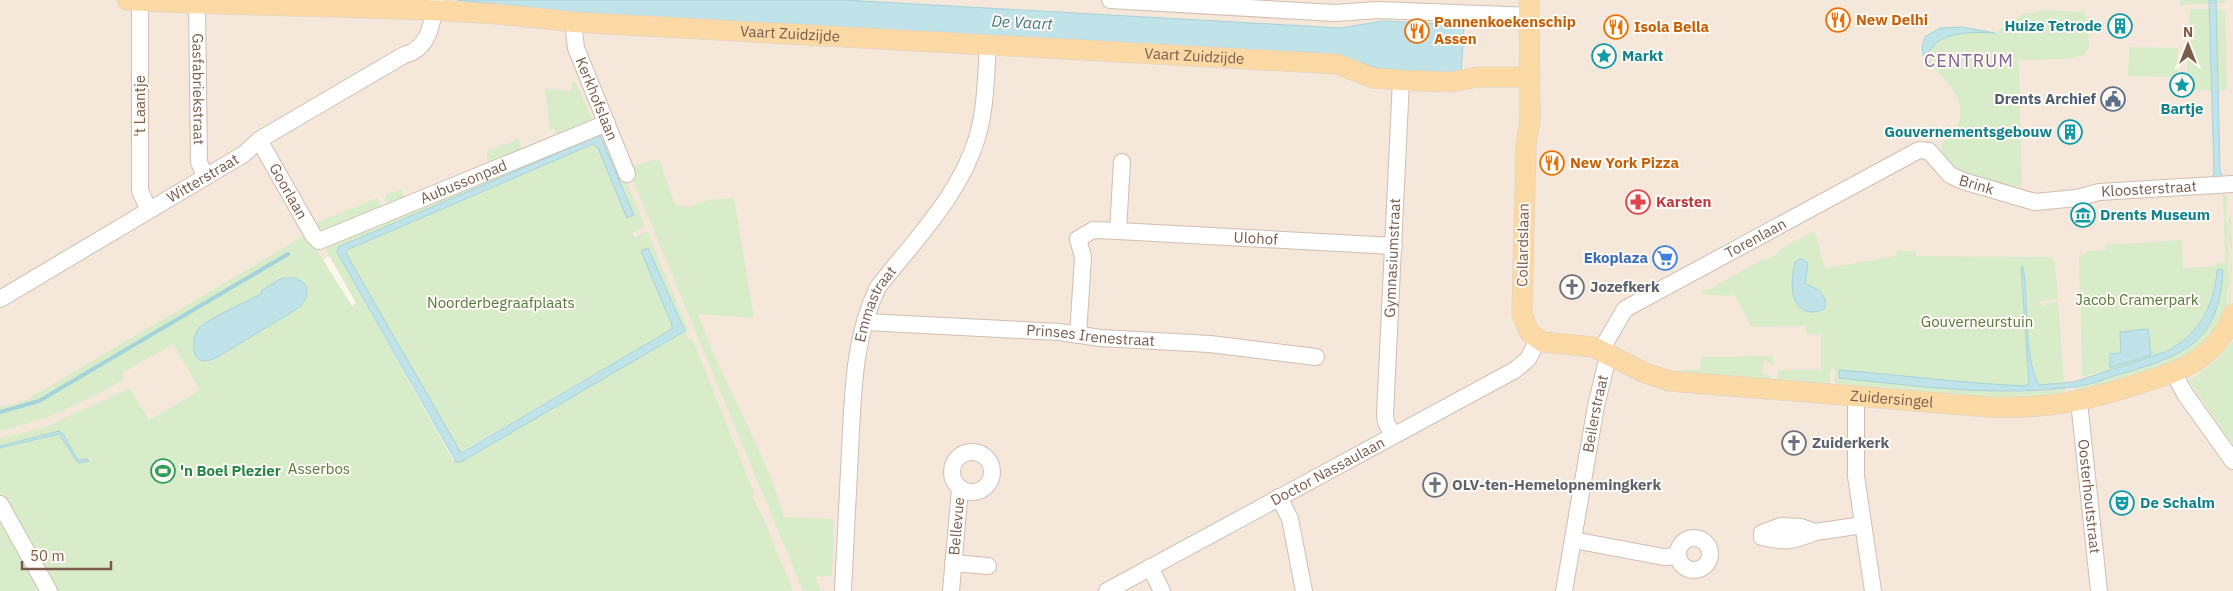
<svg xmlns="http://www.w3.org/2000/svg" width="2233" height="591" font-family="'IBM Plex Sans',sans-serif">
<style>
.residential{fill:#f5e8da}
.green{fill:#d8ecc9;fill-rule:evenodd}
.water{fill:#bfe3e8;stroke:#a5d3da}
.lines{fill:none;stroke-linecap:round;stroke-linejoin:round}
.stream{stroke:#a5d3da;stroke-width:4}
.minor-casing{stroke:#d1beb0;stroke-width:18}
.major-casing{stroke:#dad1cd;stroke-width:21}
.minor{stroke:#fff;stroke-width:16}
.major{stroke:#fbd9a5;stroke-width:20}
.labels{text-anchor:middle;stroke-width:4;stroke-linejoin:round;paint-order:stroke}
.food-label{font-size:15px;font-weight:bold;fill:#c56008;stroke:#fffaf3;text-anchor:start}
.culture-label{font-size:15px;font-weight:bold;fill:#0d838f;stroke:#fffaf3;text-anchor:start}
.street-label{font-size:15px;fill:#7a5c4d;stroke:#fffaf3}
.service-label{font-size:15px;font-weight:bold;fill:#4e5e75;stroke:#fffaf3;text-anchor:end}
.health-label{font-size:15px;font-weight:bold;fill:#be3a42;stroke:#fffaf3;text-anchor:start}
.shop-label{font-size:15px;font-weight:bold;fill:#366cbe;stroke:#fffaf3;text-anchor:end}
.worship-label{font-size:15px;font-weight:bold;fill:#5b616d;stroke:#fffaf3;text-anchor:start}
.park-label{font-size:15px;fill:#537a41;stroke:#fffaf3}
.leisure-label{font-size:15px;font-weight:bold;fill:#27864d;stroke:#fffaf3;text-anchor:start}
.water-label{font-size:16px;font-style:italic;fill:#437c86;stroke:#fffaf3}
.quarter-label{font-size:18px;letter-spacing:1px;fill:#846695;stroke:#fffaf3}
</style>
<rect width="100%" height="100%" fill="#fdf6ec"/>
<path class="residential" d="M 0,0 L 2233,0 L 2233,591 L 768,591 L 599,138 L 345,247 L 181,346 L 258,509 L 0,591 Z"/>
<g class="green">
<path d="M 2180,0 L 2225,0 L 2225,3 L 2180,5 Z"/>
<path d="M 2190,9 L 2225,10 L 2227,89 L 2223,91 L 2186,90 Z"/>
<path d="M 2045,10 L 2084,12 L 2088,19 L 2089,47 L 2084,55 L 2068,59 L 2017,60 L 2019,66 L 2022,186 C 1999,188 1943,175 1941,146 C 1944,140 1951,138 1954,132 C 1975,98 1940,78 1922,55 L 1921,48 L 1925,37 C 1943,20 1973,28 1995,33 L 2023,14 Z"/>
<path d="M 2129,47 L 2178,48 L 2177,77 L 2128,76 Z"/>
<path d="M 572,83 L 576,83 L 592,119 L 600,116 L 595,124 L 559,140 L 554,128 L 550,130 L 545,89 L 571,91 Z"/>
<path d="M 604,128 L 645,226 L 633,233 L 635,237 L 647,231 L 688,329 L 686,335 L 689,340 L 692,338 L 755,495 L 752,496 L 764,520 L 793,591 L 0,591 L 0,448 L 59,434 L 77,462 L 88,461 L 93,458 L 78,460 L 63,434 L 52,432 L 0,446 L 0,438 L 45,427 L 130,388 L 149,420 L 200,390 L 173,344 L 122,373 L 124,379 C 85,403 45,420 0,431 L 0,407 L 26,400 L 48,387 L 307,234 L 352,306 L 356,303 L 326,250 L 326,244 ZM 603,138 L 634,216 L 598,148 L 593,144 L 348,250 L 347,255 L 459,453 L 672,329 L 672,325 L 685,331 L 453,460 L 337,252 L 338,247 ZM 290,277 L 297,278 L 307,297 L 300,307 L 216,358 L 207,361 L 199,327 L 261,294 L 282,278 Z"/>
<path d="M 519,138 L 522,155 L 490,163 L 487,161 L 487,151 Z"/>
<path d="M 659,159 L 675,205 L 688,207 L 709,200 L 734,198 L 754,318 L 698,314 C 722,384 764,446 784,517 L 834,519 L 832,576 L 815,577 L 821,591 L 803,591 L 629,171 L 635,165 Z"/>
<path d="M 401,189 L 405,198 L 390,208 L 385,197 L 387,194 Z"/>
<path d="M 2223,193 L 2227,197 L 2226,221 L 2230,230 L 2227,240 L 2230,255 L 2228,268 L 2231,281 L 2227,293 L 2227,306 L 2212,333 L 2195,352 L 2179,360 L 2075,393 L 2074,387 C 2090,387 2108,377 2123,373 C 2186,354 2218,343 2223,270 L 2216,271 C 2214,288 2213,307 2202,322 C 2177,358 2121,365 2082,377 L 2079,255 L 2087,254 L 2087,251 L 2106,250 L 2106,245 L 2182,240 L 2183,268 L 2216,266 L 2216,263 L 2225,262 Z"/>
<path d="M 377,198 L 383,210 L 326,237 L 305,215 L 311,212 L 316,223 Z"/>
<path d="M 2231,215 C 2232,243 2233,275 2230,303 C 2217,352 2173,367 2130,380 C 2112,386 2094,393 2075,397 L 2093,389 L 2106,387 L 2115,382 L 2129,380 L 2139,374 L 2150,374 L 2163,367 L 2178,364 L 2198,351 L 2206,340 L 2215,334 L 2221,318 L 2228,309 L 2229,293 L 2232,284 L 2230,268 L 2232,255 L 2228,240 L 2231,230 L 2228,220 Z"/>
<path d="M 1815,231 L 1824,266 L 1827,268 L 1896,256 L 1897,250 L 1916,252 L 1916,256 L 2050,257 L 2055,262 L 2058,299 L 2041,301 L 2040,303 L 2046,307 L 2047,303 L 2058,302 L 2064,381 L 2021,389 L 1841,374 L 1838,371 L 1838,382 L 1839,378 C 1913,385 1990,397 2065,389 L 2065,395 L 2028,402 L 1834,388 L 1836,370 L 1831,369 L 1829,388 L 1777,382 L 1778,370 L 1821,370 L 1821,334 L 1806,334 L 1806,326 L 1751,327 L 1734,294 L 1728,296 L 1702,294 L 1700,292 L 1710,289 L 1761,260 C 1771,260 1775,255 1782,249 C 1790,241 1805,237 1815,231 Z"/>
<path d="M 2233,341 L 2233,445 L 2189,381 L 2217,360 Z"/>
<path d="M 1773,356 L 1773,365 L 1765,360 L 1762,364 L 1764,366 L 1761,371 L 1771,377 L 1770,383 L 1684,376 L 1684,369 L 1700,370 L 1701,358 L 1704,357 Z"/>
</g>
<g class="water">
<path d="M 457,0 L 844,0 L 1341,28 L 1383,21 L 1464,25 L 1461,73 L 1382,69 L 1338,56 L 569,15 L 534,8 Z"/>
<path d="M 2209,0 L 2216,0 L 2220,171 L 2224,178 L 2210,178 L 2214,174 Z"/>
<path d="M 1962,27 L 1995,33 C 1972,32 1934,30 1927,58 L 1931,66 C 1922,55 1920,50 1925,37 L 1940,28 Z"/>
<path d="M 600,135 L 634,215 L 627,218 L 598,148 L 593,144 L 347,250 L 347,255 L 461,453 L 672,329 L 672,325 L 641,251 L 648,248 L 685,331 L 461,462 L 456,462 L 337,252 L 338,247 Z"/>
<path d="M 1799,259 L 1803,259 L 1808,263 L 1805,284 C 1817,288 1827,293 1825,308 C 1821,311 1816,312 1811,312 C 1788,310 1791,278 1795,262 Z"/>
<path d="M 2021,266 L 2023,267 C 2029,300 2023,358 2039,385 L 2074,382 L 2165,352 C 2199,335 2214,307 2217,270 L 2219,269 L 2223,270 C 2219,340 2188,354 2127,372 C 2111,376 2095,384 2080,386 C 2000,398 1919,386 1839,378 L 1839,370 C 1901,375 1962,383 2024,386 L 2029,384 Z"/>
<path d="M 282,278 L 296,278 L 306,285 L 307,297 L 300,307 L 216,358 C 211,360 205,362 200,360 C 190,355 193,335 199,328 C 206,320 249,300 261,294 L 262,290 Z"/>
<path d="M 2148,329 L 2151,355 L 2110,368 L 2110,354 L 2121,353 L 2120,332 Z"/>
<path d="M 59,431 L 63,434 L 78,460 L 87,459 L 89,461 L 78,463 L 59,434 L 0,448 L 0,446 Z"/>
</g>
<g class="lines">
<path class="stream" d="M 0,412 L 39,401 L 288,254"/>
<g class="minor-casing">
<g id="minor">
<path d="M 1110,0 L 1335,13 L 1378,10 L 1529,16"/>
<path d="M 140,1 L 140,191 L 149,210"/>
<path id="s1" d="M 197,3 L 199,162 L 205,176"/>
<path id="s2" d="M 573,22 L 576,48 L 627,174"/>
<path id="s3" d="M 259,140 L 313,235 L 319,241 L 607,123"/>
<path id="s4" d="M 1118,231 L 1394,246"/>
<path id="s5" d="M 0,299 L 244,154 L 259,140 L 404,55 C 430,49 432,22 436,0"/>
<path id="s6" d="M 866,322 L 1059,332 L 1101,338 L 1210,344 L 1316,357"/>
<path d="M 1078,335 L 1083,257 L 1078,239 L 1093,230 L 1118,231 L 1122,162"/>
<path id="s7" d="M 1601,350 L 1625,309 L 1919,150 L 1929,151 L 1950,175 L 1963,181 L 2035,202 L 2077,198 L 2099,192 L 2233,184"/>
<path d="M 2173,372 L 2185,394 L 2233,461"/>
<path d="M 1856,396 L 1856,476 L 1873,591"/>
<path id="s8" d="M 2079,401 L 2099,591"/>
<path id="s9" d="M 1393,435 L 1386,422 L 1385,415 L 1401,80"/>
<circle cx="972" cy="472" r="20"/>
<path d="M 1279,497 L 1290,519 L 1304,591"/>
<path d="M 0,504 L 49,591"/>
<path d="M 1815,532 C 1793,541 1786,543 1762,537 L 1762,533 L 1781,526 L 1801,527 L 1815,532 L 1863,525"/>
<circle cx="1694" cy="554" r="16"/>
<path d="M 1573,540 L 1664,557 L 1678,556"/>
<path d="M 953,563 L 988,566"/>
<path d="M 1150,567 L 1162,591"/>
<path id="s10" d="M 843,591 C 845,544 848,497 850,451 C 853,396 853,338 878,287 C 914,241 960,195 977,138 C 986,108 986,75 988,44"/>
<path id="s11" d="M 951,591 L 960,489"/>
<path id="s12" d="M 1107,591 L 1515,370 L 1528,359 L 1538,340"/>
<path id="s13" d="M 1564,591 L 1596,406 L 1606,365 L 1611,355"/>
</g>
</g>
<g class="major-casing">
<g id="major">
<path id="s14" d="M 127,0 C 275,9 425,3 573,22 L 1337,64 L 1373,78 L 1401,80 L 1451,82 L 1478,77 L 1530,77"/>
<path id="s15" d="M 1529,0 L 1530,121 L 1526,144 L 1522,314 L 1529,332 L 1543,342 L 1593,347 L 1645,373 L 1670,381 L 1988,407 C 2045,409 2082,402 2135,385 C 2179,371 2216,361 2233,314"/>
</g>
</g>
<use href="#minor" class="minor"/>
<use href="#major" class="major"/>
</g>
<defs>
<g id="restaurant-ring" transform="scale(1.25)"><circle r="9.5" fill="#fffaf3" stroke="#e8710a" stroke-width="1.5"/><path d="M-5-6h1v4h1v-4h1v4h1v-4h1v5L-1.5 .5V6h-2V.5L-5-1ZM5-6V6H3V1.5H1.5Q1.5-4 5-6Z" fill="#e8710a"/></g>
<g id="building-ring" transform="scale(1.25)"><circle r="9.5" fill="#fffaf3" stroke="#0f9aa8" stroke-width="1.5"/><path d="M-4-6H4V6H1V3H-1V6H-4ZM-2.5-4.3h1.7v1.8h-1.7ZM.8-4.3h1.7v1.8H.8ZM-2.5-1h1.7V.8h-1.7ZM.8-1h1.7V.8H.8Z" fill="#0f9aa8"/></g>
<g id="sight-ring" transform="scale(1.25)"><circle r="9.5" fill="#fffaf3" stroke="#0f9aa8" stroke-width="1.5"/><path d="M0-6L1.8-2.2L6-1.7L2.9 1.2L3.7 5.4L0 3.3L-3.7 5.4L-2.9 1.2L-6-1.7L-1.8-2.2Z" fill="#0f9aa8"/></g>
<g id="civic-ring" transform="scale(1.25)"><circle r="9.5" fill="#fffaf3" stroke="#5c6f8a" stroke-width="1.5"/><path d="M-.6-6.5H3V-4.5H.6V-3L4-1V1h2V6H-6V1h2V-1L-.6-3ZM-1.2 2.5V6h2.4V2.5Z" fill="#5c6f8a"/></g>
<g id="pharmacy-ring" transform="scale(1.25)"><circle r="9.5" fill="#fffaf3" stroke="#e0444e" stroke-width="1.5"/><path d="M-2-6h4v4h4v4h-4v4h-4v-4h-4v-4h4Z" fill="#e0444e"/></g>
<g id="museum-ring" transform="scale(1.25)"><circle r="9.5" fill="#fffaf3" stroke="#0f9aa8" stroke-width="1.5"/><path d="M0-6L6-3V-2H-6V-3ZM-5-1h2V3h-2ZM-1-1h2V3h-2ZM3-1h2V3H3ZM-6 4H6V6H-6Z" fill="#0f9aa8"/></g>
<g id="supermarket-ring" transform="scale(1.25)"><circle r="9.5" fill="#fffaf3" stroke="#3f7fe0" stroke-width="1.5"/><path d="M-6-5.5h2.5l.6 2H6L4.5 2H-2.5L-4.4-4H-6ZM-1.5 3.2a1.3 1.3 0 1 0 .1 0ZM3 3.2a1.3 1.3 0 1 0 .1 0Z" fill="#3f7fe0"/></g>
<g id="church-ring" transform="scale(1.25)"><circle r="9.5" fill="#fffaf3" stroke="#6b7280" stroke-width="1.5"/><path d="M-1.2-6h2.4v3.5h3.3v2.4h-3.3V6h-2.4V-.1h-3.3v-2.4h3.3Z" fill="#6b7280"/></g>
<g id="stadium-ring" transform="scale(1.25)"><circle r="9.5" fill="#fffaf3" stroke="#2e9e5b" stroke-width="1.5"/><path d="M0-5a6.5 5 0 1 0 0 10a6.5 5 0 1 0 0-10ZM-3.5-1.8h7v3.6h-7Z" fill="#2e9e5b"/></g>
<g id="theatre-ring" transform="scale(1.25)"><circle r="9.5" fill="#fffaf3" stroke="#0f9aa8" stroke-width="1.5"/><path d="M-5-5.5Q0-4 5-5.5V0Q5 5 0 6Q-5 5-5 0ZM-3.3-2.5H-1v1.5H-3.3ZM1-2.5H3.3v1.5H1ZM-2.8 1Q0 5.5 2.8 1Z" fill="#0f9aa8"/></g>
</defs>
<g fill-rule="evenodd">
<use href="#restaurant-ring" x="1838" y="20"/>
<use href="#building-ring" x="2120" y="26"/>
<use href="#restaurant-ring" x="1616" y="27"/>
<use href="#restaurant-ring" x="1417" y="31"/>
<use href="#sight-ring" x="1604" y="56"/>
<use href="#sight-ring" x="2182" y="85"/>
<use href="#civic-ring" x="2113" y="99"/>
<use href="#building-ring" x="2070" y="132"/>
<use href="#restaurant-ring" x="1552" y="163"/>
<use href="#pharmacy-ring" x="1638" y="202"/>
<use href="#museum-ring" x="2083" y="215"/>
<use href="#supermarket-ring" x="1665" y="258"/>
<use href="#church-ring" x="1572" y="287"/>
<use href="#church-ring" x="1794" y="443"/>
<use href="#stadium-ring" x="163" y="471"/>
<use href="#church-ring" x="1435" y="485"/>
<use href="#theatre-ring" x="2122" y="503"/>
</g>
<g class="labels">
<g class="food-label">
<text x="1856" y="25">New Delhi</text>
<text x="1434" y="27">Pannenkoekenschip<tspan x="1434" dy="17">Assen</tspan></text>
<text x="1634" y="32">Isola Bella</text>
<text x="1570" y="168">New York Pizza</text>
</g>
<g class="culture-label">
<text x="2102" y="31" text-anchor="end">Huize Tetrode</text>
<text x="1622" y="61">Markt</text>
<text x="2182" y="114" text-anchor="middle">Bartje</text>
<text x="2052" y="137" text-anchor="end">Gouvernementsgebouw</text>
<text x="2100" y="220">Drents Museum</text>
<text x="2140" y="508">De Schalm</text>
</g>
<g class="street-label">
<text dy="5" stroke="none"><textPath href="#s14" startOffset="664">Vaart Zuidzijde</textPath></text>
<text dy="5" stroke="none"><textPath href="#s14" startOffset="1069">Vaart Zuidzijde</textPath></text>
<text dy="5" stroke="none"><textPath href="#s1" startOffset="86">Gasfabriekstraat</textPath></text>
<text dy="5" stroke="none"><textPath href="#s2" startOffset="81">Kerkhofslaan</textPath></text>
<text transform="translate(140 106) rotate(-90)" y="5">'t Laantje</text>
<text dy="5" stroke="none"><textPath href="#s5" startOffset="236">Witterstraat</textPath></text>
<text dy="5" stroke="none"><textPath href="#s3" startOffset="274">Aubussonpad</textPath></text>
<text dy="5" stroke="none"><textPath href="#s7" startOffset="452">Brink</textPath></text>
<text dy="5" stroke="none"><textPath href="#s7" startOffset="628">Kloosterstraat</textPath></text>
<text dy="5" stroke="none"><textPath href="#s3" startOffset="59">Goorlaan</textPath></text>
<text dy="5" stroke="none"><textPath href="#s4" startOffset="138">Ulohof</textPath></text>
<text dy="5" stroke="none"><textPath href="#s7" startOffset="196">Torenlaan</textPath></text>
<text transform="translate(1523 245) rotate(-89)" y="5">Collardslaan</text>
<text dy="5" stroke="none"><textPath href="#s9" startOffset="179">Gymnasiumstraat</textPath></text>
<text dy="5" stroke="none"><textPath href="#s10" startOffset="291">Emmastraat</textPath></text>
<text dy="5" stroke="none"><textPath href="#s6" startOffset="225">Prinses Irenestraat</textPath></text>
<text dy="5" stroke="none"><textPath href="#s15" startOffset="708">Zuidersingel</textPath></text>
<text dy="5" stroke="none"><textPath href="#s13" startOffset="180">Beilerstraat</textPath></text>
<text dy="5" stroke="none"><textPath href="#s12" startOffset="251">Doctor Nassaulaan</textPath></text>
<text dy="5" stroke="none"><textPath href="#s8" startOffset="96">Oosterhoutstraat</textPath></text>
<text dy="5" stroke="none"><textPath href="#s11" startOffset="65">Bellevue</textPath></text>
</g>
<g class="service-label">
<text x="2096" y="104">Drents Archief</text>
</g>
<g class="health-label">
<text x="1656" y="207">Karsten</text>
</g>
<g class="shop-label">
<text x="1648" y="263">Ekoplaza</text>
</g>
<g class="worship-label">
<text x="1590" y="292">Jozefkerk</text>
<text x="1812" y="448">Zuiderkerk</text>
<text x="1452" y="490">OLV-ten-Hemelopnemingkerk</text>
</g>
<g class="park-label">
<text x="2137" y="305">Jacob Cramerpark</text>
<text x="501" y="308">Noorderbegraafplaats</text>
<text x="1977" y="327">Gouverneurstuin</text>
<text x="319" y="474">Asserbos</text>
</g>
<g class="leisure-label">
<text x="180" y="476">'n Boel Plezier</text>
</g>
<g class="water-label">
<text transform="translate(1022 22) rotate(3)" y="6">De Vaart</text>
</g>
<g class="quarter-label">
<text x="1969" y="67">CENTRUM</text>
</g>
</g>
<g transform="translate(2188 45)" stroke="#fffaf3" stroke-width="4" paint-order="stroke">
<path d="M0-4L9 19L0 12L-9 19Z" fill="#7a5c4d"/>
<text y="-8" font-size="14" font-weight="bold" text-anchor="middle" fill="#7a5c4d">N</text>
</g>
<path d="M22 561v8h89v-8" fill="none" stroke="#7a5c4d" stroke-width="2.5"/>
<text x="30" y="561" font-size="15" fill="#7a5c4d" stroke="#fffaf3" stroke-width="4" paint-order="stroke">50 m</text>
</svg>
